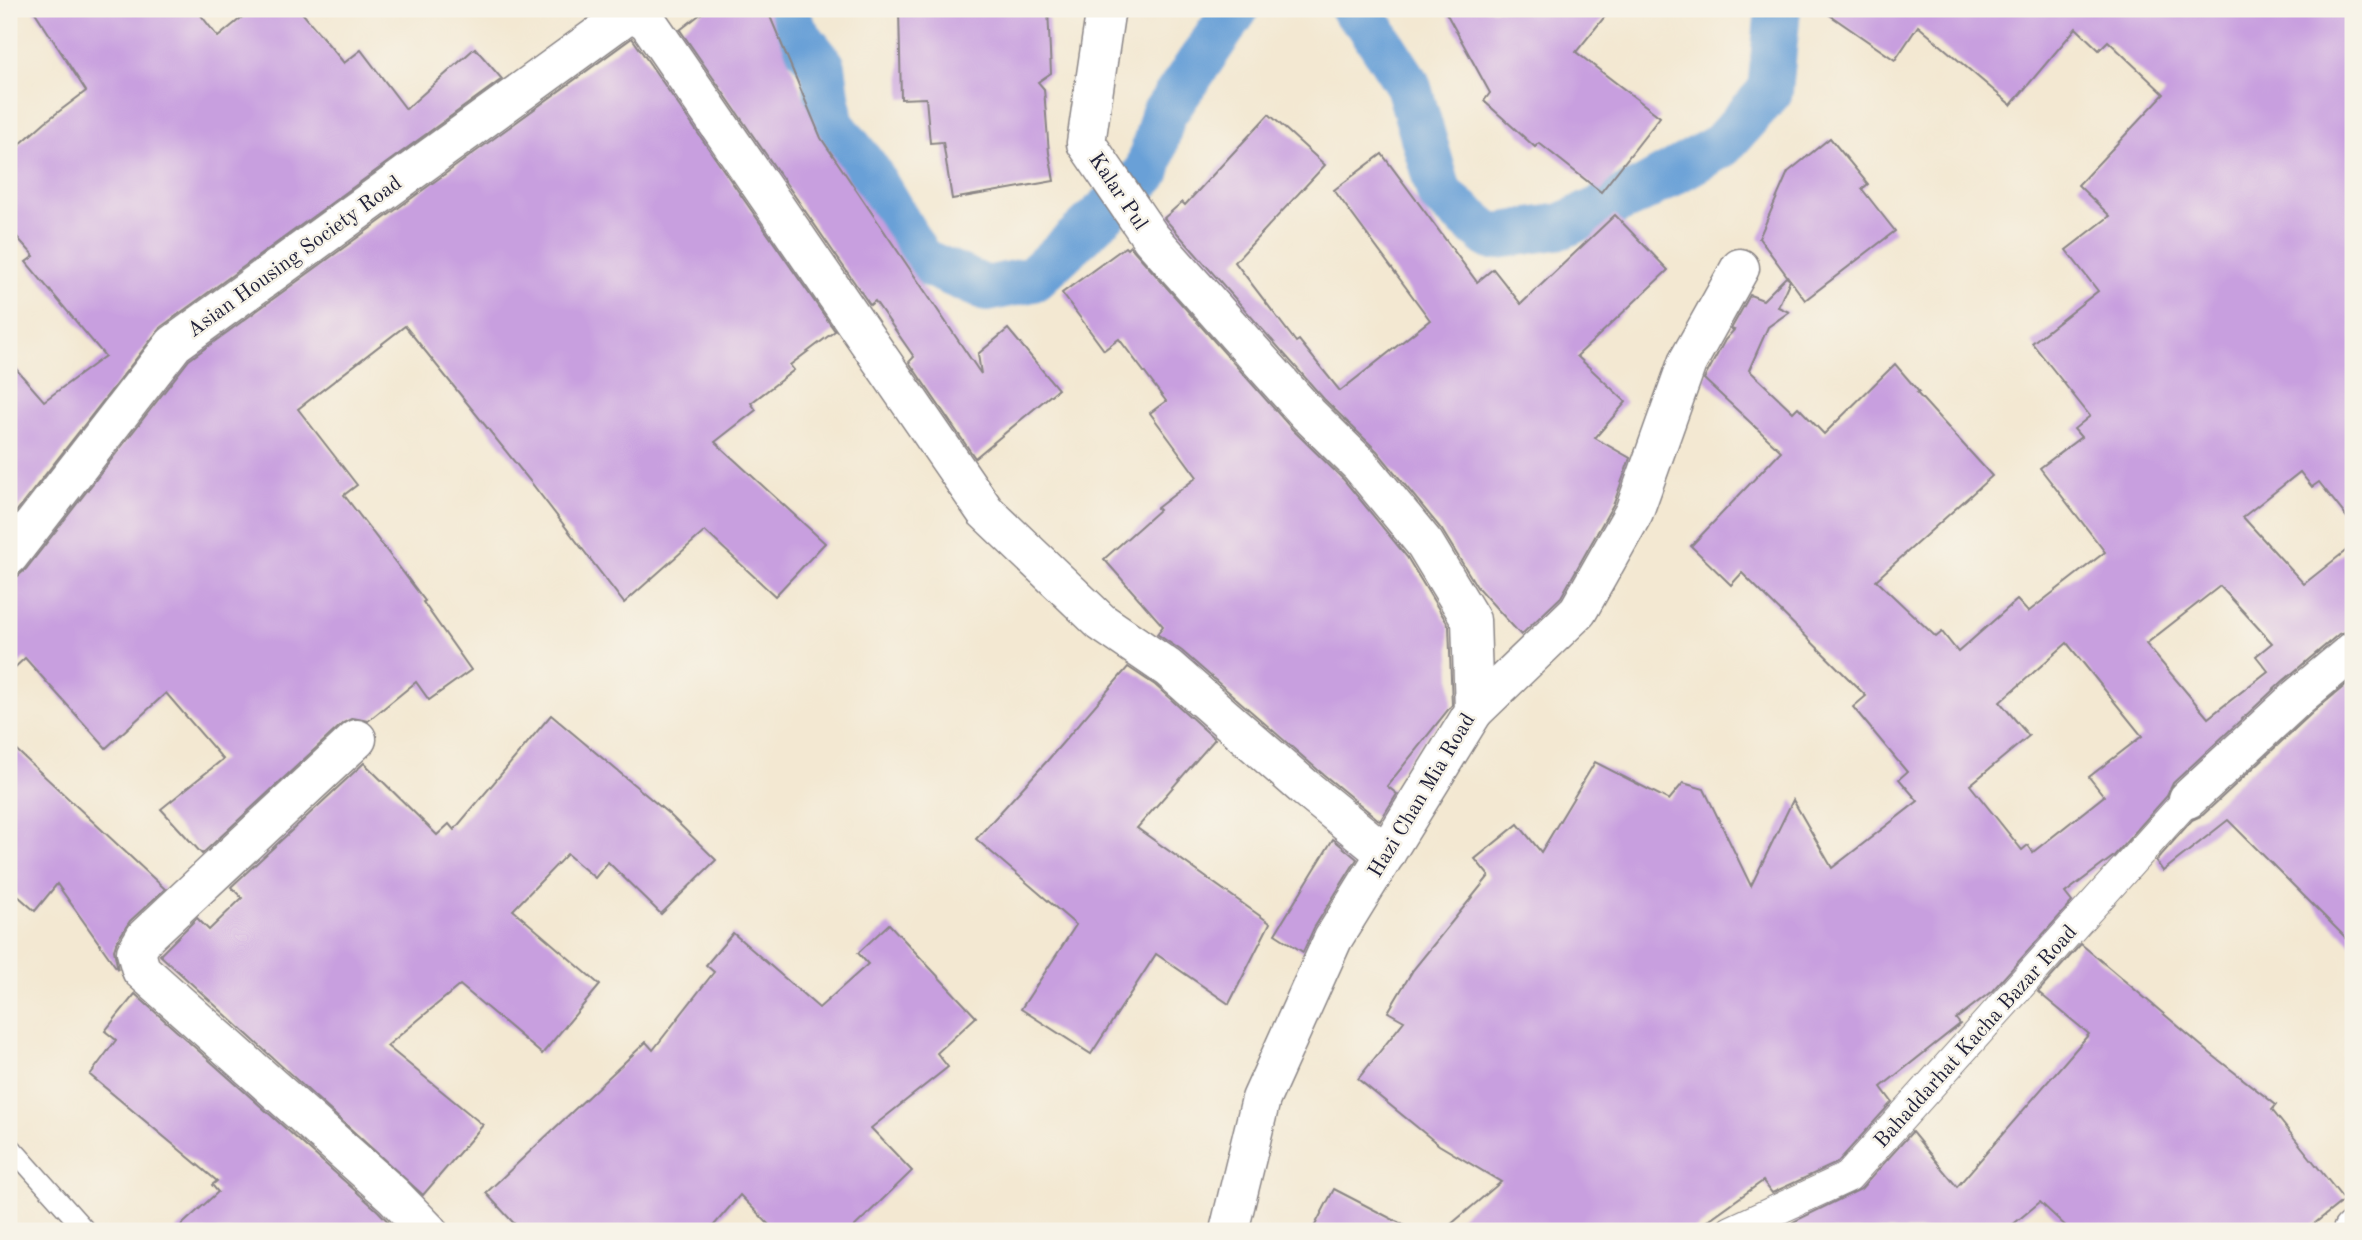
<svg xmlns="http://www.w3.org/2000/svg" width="2362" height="1240" font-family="'Old Standard TT',serif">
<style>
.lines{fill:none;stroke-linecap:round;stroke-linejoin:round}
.canal{stroke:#69a0d7;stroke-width:46}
.building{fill:#c89fdf;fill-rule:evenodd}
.service-casing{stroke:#8a8586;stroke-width:22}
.pedestrian-casing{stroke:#8a8586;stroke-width:32}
.minor-casing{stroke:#8a8586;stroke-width:41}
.tertiary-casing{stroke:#8a8586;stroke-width:41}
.service{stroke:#fff;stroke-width:19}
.pedestrian{stroke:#fff;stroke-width:30}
.minor{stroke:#fff;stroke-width:38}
.tertiary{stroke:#fff;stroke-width:38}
.labels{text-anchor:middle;stroke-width:5;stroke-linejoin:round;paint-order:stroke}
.street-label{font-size:21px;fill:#22223b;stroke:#f7f3e8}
</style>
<rect width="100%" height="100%" fill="#f7f3e8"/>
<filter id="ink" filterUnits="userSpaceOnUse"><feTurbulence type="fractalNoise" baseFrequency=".0143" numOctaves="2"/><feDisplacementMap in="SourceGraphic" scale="14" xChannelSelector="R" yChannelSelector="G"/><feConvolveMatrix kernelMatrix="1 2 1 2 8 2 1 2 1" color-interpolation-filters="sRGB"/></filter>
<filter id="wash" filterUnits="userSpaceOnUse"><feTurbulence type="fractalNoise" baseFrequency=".00686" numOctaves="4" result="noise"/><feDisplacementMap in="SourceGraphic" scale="28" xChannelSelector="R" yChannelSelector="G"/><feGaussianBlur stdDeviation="1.57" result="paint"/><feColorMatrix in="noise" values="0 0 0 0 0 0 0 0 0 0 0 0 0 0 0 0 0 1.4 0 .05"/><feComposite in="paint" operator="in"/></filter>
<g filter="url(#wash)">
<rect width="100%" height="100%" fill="#f3e8d2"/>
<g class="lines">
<g class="canal">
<path d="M 788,9 L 792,28 L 823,67 L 831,124 L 866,168 L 920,260 L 987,289 L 1033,279 L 1147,173 L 1163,115 L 1236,9"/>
<path d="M 1353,9 L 1366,20 L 1408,85 L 1440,195 L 1491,237 L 1562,226 L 1642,190 L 1722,145 L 1770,91 L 1778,9"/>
</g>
</g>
<g id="blocks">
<g class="building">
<path d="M 33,9 L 196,9 L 218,37 L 252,9 L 299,9 L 344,63 L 361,50 L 406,109 L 475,48 L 502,79 L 161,327 L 9,521 L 9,361 L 44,401 L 105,356 L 26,262 L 34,256 L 9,228 L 9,154 L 45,122 L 86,91 Z"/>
<path d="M 707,9 L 767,9 L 821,138 L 981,374 L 978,354 L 1008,329 L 1058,389 L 975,458 L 909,362 L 914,357 L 875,301 L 870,305 L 680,30 Z"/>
<path d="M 899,9 L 1048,9 L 1051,73 L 1038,82 L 1044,89 L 1049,153 L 1054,181 L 952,199 L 943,142 L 930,143 L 926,98 L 901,99 Z"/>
<path d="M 1444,9 L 1611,9 L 1576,52 L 1660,117 L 1601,192 L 1539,143 L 1535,147 L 1484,101 L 1490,93 Z"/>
<path d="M 1821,9 L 2353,9 L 2353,525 L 2319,482 L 2312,487 L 2300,472 L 2243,517 L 2304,584 L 2353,545 L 2353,630 L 2339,634 L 2283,681 L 2173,783 L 2167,796 L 2114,856 L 2065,893 L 2072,902 L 1992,991 L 1956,1019 L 1960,1024 L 1881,1087 L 1892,1102 L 1837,1163 L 1772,1193 L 1763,1181 L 1693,1231 L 1443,1231 L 1501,1182 L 1439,1145 L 1358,1079 L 1404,1021 L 1388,1012 L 1413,970 L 1489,876 L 1475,859 L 1518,824 L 1541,852 L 1595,762 L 1669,800 L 1683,783 L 1704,789 L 1751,886 L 1793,800 L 1832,868 L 1918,801 L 1899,779 L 1907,772 L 1853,707 L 1866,696 L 1742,573 L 1731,585 L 1691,546 L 1781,451 L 1704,379 L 1725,340 L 1734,330 L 1731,329 L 1750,295 L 1763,300 L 1786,277 L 1790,280 L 1778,307 L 1789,312 L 1768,327 L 1749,370 L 1793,412 L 1798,407 L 1824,434 L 1895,364 L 1919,392 L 1917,393 L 1992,476 L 1876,580 L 1936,637 L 1942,632 L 1958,652 L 2017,600 L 2028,612 L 2105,552 L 2040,468 L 2081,437 L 2074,429 L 2090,416 L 2032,343 L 2098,291 L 2066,250 L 2110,216 L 2078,185 L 2164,94 L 2108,41 L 2099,50 L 2076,28 L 2011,105 L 1918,26 L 1895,60 ZM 2220,586 L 2272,643 L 2256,656 L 2268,671 L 2208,718 L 2146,644 ZM 2067,643 L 2142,736 L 2089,777 L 2104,796 L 2033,852 L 2028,845 L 2022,850 L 1970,785 L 2029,736 L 2000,702 Z"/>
<path d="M 632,38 L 835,331 L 790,365 L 794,370 L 751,403 L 756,410 L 715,442 L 825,543 L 775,596 L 705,531 L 624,603 L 530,481 L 405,326 L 298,409 L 357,485 L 344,495 L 425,601 L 423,602 L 471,670 L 429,700 L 416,682 L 368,721 L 353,718 L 343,723 L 202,854 L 161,809 L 223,759 L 166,693 L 106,748 L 25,658 L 9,673 L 9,577 L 18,576 L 26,569 L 189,360 Z"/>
<path d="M 1269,114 L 1325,165 L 1235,262 L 1296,342 L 1299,340 L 1340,391 L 1430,320 L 1334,190 L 1382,154 L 1477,282 L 1493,269 L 1521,304 L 1615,215 L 1668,270 L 1577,356 L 1626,402 L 1595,438 L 1630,458 L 1614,503 L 1561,597 L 1521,635 L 1477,587 L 1442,530 L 1377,451 L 1324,399 L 1164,218 L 1182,202 L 1185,205 Z"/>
<path d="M 1830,138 L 1868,184 L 1862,189 L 1895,231 L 1805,300 L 1759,238 L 1788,172 Z"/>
<path d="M 1130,246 L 1292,429 L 1344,480 L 1407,557 L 1449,626 L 1452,705 L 1387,786 L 1397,794 L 1380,821 L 1318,770 L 1182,651 L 1157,634 L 1163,626 L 1104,559 L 1159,510 L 1157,508 L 1197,477 L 1150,413 L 1166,401 L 1119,339 L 1104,350 L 1062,293 L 1125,247 L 1127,249 Z"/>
<path d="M 1128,667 L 1155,685 L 1215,739 L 1137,828 L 1270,923 L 1229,1004 L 1156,954 L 1091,1054 L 1021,1009 L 1076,925 L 976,839 L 1047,761 Z"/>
<path d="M 2353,679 L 2353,945 L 2228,820 L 2163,871 L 2156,861 L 2192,820 L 2203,815 L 2312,713 Z"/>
<path d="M 551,715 L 669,814 L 716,860 L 661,914 L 608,862 L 595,878 L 567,854 L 513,910 L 600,985 L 542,1054 L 460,985 L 387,1046 L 483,1125 L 423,1195 L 160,955 L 197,918 L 209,930 L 242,898 L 231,887 L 364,763 L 437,835 L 449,824 L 454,830 Z"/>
<path d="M 9,743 L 165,889 L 130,921 L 117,941 L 114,950 L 118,970 L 57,884 L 35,911 L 9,888 Z"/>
<path d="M 1333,839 L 1357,859 L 1314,928 L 1303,952 L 1275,934 Z"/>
<path d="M 889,924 L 976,1017 L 937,1053 L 948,1067 L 871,1128 L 912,1171 L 850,1231 L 775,1231 L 740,1195 L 709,1231 L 521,1231 L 486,1193 L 646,1042 L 653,1050 L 714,972 L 706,965 L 733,933 L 819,1008 L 868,964 L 858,953 Z"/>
<path d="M 2081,944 L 2211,1054 L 2276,1105 L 2272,1110 L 2344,1200 L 2305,1231 L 2071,1231 L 2040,1202 L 2005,1231 L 1800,1231 L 1793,1222 L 1861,1189 L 1912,1132 L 1957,1187 L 2089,1034 L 2038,992 Z"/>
<path d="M 135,994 L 378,1211 L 395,1229 L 393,1231 L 175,1231 L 218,1192 L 212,1185 L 217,1181 L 90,1075 L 116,1040 L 105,1031 Z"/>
<path d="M 1334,1189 L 1415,1231 L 1312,1231 Z"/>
</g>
</g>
</g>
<g filter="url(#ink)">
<use href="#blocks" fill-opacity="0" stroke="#8a8586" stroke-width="2"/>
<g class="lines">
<g class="service-casing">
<path id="service" d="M 9,1145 L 86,1231"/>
</g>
<g class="pedestrian-casing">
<path id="pedestrian" d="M 1731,1231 L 1848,1177 L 2188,799"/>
</g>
<g class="minor-casing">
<g id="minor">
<path d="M 9,556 L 174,344 L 632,11 L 648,22 L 985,511 L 1101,622 L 1168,668 L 1304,787 L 1386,854"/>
<path d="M 1474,711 L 1578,611 L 1634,512 L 1687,363 L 1740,268"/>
<path d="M 357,739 L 145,937 L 136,952 L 141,970 L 393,1195 L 428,1231"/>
<path d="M 2188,799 L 2298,697 L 2353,651"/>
<path d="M 2352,1231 L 2353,1230"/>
</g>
</g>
<g class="tertiary-casing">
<path id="tertiary" d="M 1107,9 L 1105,14 L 1086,143 L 1151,238 L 1308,414 L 1360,465 L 1425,544 L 1471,620 L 1474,711 L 1333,939 L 1261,1099 L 1229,1231"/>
</g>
<use href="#service" class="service"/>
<use href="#pedestrian" class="pedestrian"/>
<use href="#minor" class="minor"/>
<use href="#tertiary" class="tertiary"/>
</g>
</g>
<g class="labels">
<g class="street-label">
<text transform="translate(1119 191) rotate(56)" y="7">Kalar Pul</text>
<text transform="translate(294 256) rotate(-36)" y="7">Asian Housing Society Road</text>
<text transform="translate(1421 795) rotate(-59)" y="7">Hazi Chan Mia Road</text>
<text transform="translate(1975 1036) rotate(-48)" y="7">Bahaddarhat Kacha Bazar Road</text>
</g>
</g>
<rect width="2362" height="1240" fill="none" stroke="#f7f3e8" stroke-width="35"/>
</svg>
